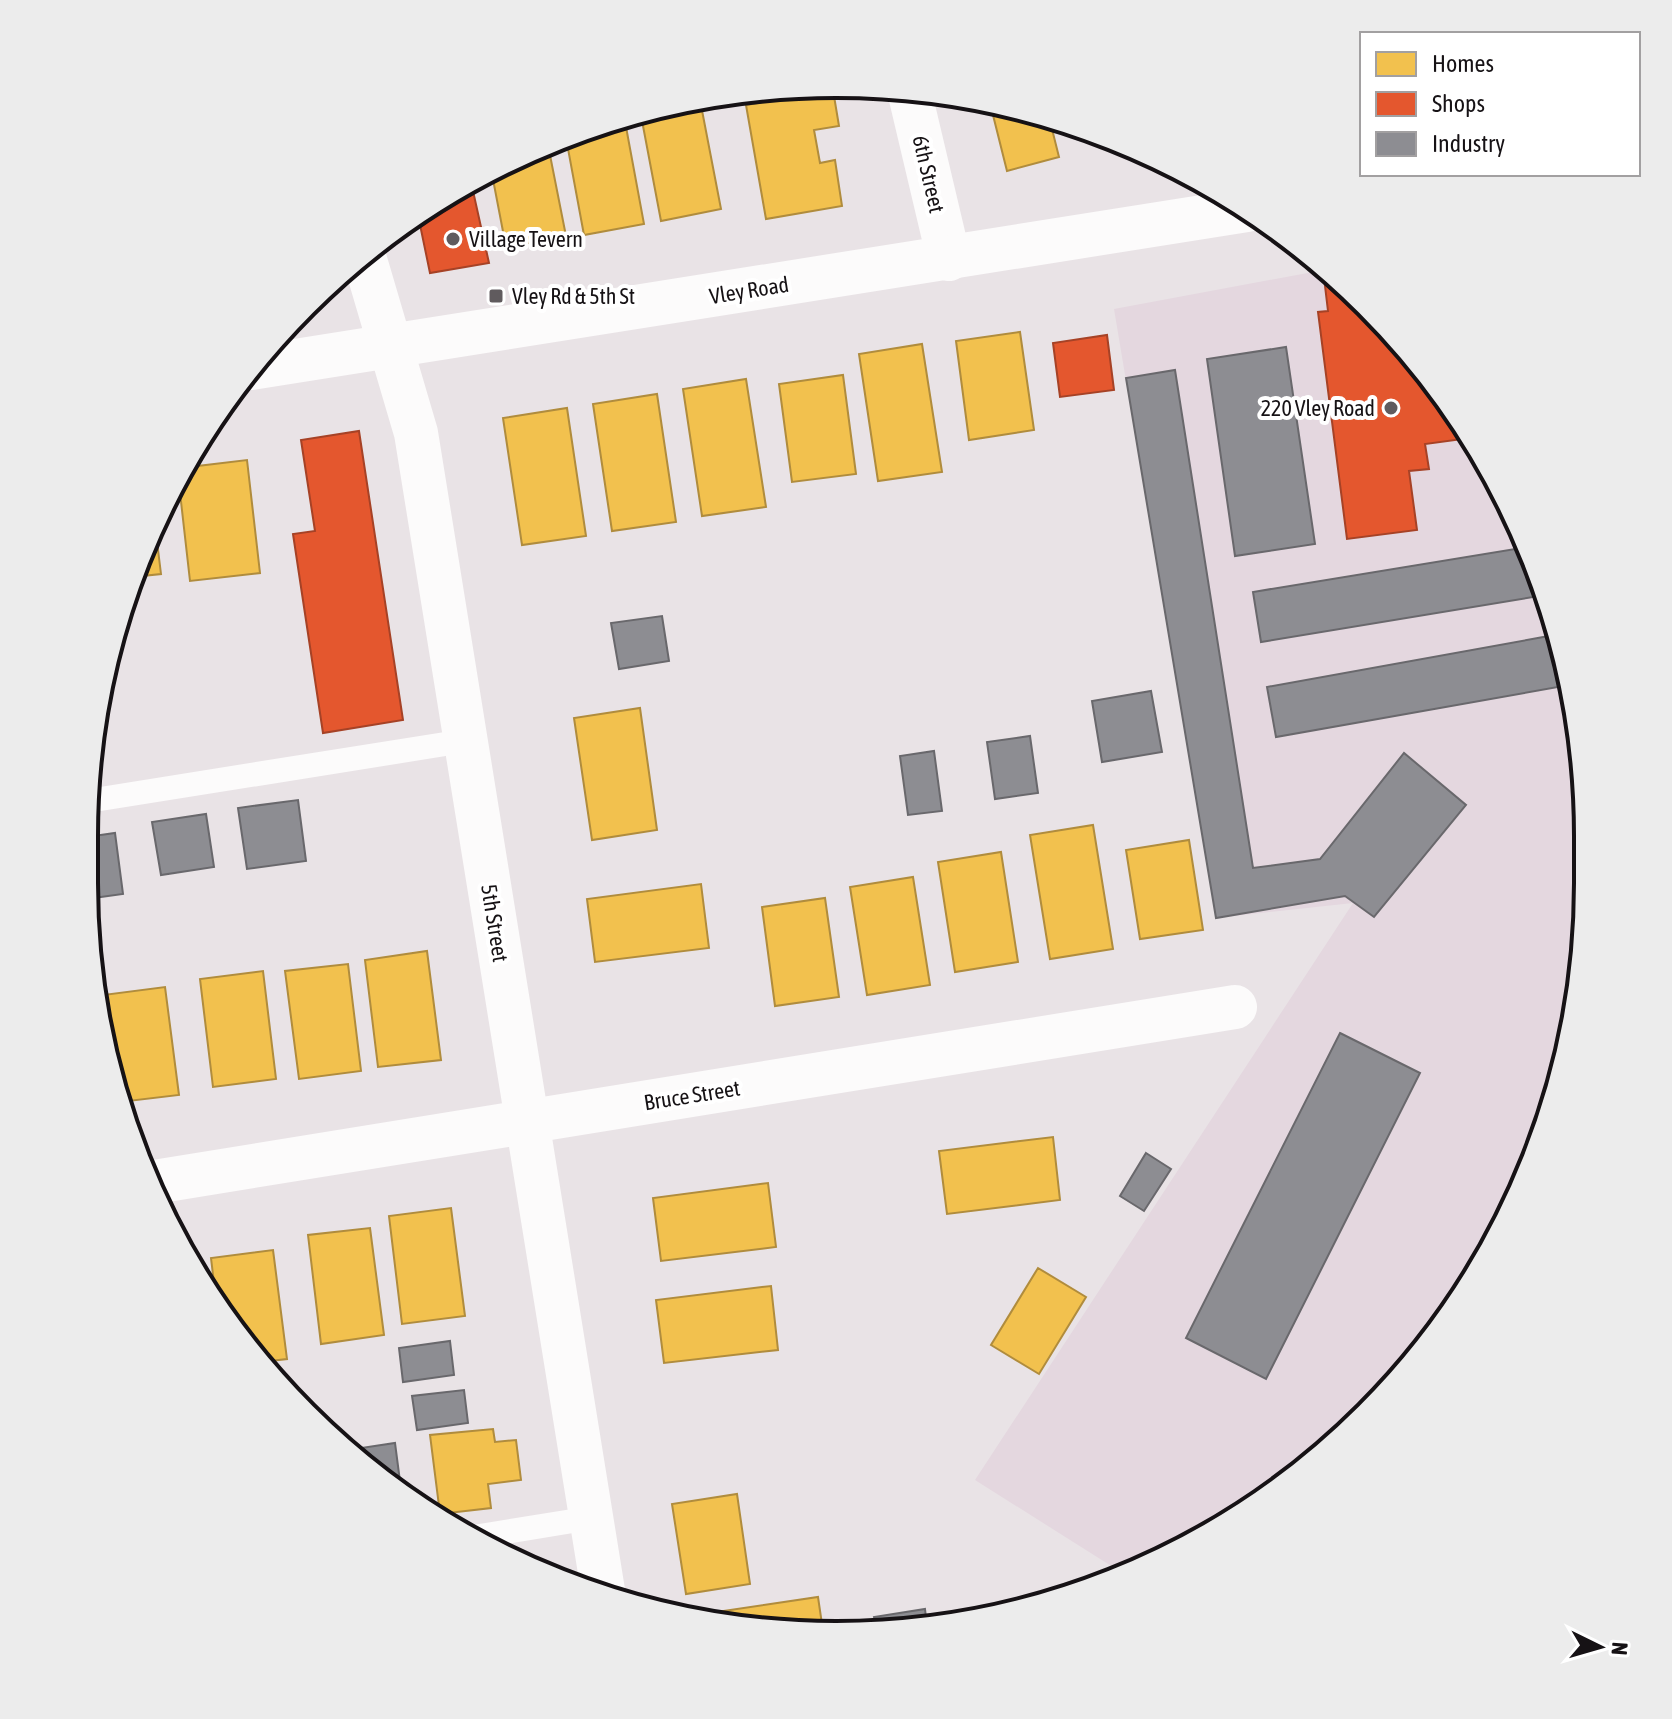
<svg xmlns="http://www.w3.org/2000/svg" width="1672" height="1719" font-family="'Asap Condensed',sans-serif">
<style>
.built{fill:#e4d7df}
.homes{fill:#f2c14e;stroke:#b08c3d;stroke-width:2}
.shops{fill:#e4572e;stroke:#a64226;stroke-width:2}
.industry{fill:#8d8d92;stroke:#69686c;stroke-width:2}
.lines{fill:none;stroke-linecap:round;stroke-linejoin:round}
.service{stroke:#fcfbfb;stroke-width:24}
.minor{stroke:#fcfbfb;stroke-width:44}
.tertiary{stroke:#fcfbfb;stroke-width:44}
.poi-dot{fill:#605b5e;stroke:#fff;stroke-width:3}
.labels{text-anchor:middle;stroke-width:8;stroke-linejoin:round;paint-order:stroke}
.street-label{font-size:22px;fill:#161215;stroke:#fff}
.poi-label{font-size:22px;fill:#161215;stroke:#fff;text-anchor:start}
.rim{fill:none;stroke:#161215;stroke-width:4}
</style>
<rect width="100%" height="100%" fill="#e9e3e6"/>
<path class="built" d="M 1329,269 L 1433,379 L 1511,504 L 1562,642 L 1586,787 L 1582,981 L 1548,1124 L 1506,1217 L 1389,1390 L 1294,1479 L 1169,1557 L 1124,1574 L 975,1480 L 1353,903 L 1216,918 L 1114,309 Z"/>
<g class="homes">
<path d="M 833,90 L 839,126 L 814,130 L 820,163 L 835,160 L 842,206 L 766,219 L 746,105 Z"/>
<path d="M 700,100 L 721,209 L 661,221 L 640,110 Z"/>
<path d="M 990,103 L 1049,117 L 1059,157 L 1007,171 Z"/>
<path d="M 624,116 L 644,224 L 584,235 L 566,138 Z"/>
<path d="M 548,145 L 566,236 L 506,247 L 491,169 L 504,161 Z"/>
<path d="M 1020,332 L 1034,430 L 969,440 L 956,341 Z"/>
<path d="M 922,344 L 942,472 L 878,481 L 859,354 Z"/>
<path d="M 843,375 L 856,474 L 792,482 L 779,384 Z"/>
<path d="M 746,379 L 766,507 L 702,516 L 683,389 Z"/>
<path d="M 657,394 L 676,522 L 612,531 L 593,404 Z"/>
<path d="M 567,408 L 586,536 L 522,545 L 503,418 Z"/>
<path d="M 247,460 L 260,573 L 190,581 L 178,475 L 181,468 Z"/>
<path d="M 155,525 L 161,574 L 132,577 Z"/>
<path d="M 640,708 L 657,830 L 592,840 L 574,718 Z"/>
<path d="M 1093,825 L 1113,949 L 1050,959 L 1030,835 Z"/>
<path d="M 1189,840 L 1203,930 L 1140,939 L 1126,850 Z"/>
<path d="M 1001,852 L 1018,962 L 955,972 L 938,862 Z"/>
<path d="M 913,877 L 930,985 L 867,995 L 850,887 Z"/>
<path d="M 701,884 L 709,948 L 595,962 L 587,899 Z"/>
<path d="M 825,898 L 839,997 L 775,1006 L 762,907 Z"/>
<path d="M 427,951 L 441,1060 L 378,1067 L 365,960 Z"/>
<path d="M 348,964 L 361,1071 L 299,1079 L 285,971 Z"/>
<path d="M 263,971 L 276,1079 L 213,1087 L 200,979 Z"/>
<path d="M 165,987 L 179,1095 L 120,1102 L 112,1076 L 103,995 Z"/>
<path d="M 1053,1137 L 1060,1200 L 947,1214 L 939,1151 Z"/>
<path d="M 768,1183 L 776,1247 L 661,1261 L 653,1198 Z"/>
<path d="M 451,1208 L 465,1316 L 402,1324 L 389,1216 Z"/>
<path d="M 370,1228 L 384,1335 L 321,1344 L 308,1235 Z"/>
<path d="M 273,1250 L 287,1359 L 261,1362 L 217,1308 L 211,1258 Z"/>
<path d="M 1038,1268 L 1086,1297 L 1039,1374 L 991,1345 Z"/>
<path d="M 771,1286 L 778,1350 L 664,1363 L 656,1300 Z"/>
<path d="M 493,1429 L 495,1442 L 516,1440 L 521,1480 L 488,1484 L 491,1508 L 440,1514 L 430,1435 Z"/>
<path d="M 737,1494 L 750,1584 L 686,1594 L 672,1504 Z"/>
<path d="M 818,1597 L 823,1631 L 737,1628 L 697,1619 L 696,1615 Z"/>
</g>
<g class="shops">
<path d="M 471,182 L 489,263 L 430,273 L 418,215 Z"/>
<path d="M 1323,269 L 1332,271 L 1433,379 L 1470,438 L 1425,444 L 1429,469 L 1409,471 L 1417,530 L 1347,539 L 1318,312 L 1328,311 Z"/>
<path d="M 1107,335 L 1114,390 L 1060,397 L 1053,343 Z"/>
<path d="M 359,431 L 403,720 L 323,733 L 293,534 L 315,531 L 301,440 Z"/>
</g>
<g class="industry">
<path d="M 1286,347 L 1315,544 L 1235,556 L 1207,359 Z"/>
<path d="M 1175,370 L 1253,868 L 1320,859 L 1404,753 L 1466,805 L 1374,917 L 1345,896 L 1216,918 L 1126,378 Z"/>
<path d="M 1527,547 L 1545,595 L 1261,642 L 1253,592 Z"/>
<path d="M 662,616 L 669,661 L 619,669 L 611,623 Z"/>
<path d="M 1549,636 L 1558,687 L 1276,737 L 1267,687 Z"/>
<path d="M 1151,691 L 1162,752 L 1102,762 L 1092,701 Z"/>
<path d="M 95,717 L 100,754 L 90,756 L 91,737 Z"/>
<path d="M 1030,736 L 1038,793 L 995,799 L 987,742 Z"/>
<path d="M 934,751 L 942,811 L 908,815 L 900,756 Z"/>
<path d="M 298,800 L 306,861 L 247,869 L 238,808 Z"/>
<path d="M 206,814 L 214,867 L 161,875 L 152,822 Z"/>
<path d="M 115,833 L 123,894 L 86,899 L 86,837 Z"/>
<path d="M 1340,1033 L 1420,1073 L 1266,1379 L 1186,1338 Z"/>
<path d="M 1146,1153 L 1171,1169 L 1144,1211 L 1120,1196 Z"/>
<path d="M 450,1341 L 454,1375 L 403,1382 L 399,1348 Z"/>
<path d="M 464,1390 L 468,1423 L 417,1430 L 412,1396 Z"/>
<path d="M 395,1443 L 401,1489 L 363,1460 L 361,1448 Z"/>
<path d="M 925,1609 L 927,1626 L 877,1633 L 874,1617 Z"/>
</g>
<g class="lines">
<g class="service">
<path d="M 88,801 L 464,741"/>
<path d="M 468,1538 L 591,1518"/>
</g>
<g class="minor">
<path d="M 909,90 L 949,259"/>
<path d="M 363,253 L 416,433 L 604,1597"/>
<path d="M 148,1183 L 1235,1007"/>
</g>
<path class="tertiary" d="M 251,368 L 1247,210"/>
</g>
<g class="poi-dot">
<circle cx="453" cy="239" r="8"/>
<rect x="488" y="288" width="16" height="16" rx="4"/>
<circle cx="1391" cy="408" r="8"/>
</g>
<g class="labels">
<g class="street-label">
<text transform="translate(929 174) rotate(77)" y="8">6th Street</text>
<text transform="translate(749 290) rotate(-9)" y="8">Vley Road</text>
<text transform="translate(495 923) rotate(81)" y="8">5th Street</text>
<text transform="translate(692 1095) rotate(-9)" y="8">Bruce Street</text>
</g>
<g class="poi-label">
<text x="469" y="247">Village Tevern</text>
<text x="512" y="304">Vley Rd &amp; 5th St</text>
<text x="1375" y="416" text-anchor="end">220 Vley Road</text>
</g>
</g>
<path d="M0 0H1672V1719H0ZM836 98H836A738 738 0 0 1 1574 836V883A738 738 0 0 1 836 1621H836A738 738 0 0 1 98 883V836A738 738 0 0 1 836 98Z" fill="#ececec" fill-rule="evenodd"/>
<path class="rim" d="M836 98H836A738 738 0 0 1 1574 836V883A738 738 0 0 1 836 1621H836A738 738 0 0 1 98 883V836A738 738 0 0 1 836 98Z"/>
<rect x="1360" y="32" width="280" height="144" fill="#ffffff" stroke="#a2a0a1" stroke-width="2"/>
<rect x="1376" y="52" width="40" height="24" fill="#f2c14e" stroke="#a2a0a1" stroke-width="2"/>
<text x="1432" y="72" font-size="24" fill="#161215">Homes</text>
<rect x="1376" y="92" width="40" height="24" fill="#e4572e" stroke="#a2a0a1" stroke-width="2"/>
<text x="1432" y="112" font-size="24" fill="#161215">Shops</text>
<rect x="1376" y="132" width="40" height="24" fill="#8d8d92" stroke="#a2a0a1" stroke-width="2"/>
<text x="1432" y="152" font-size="24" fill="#161215">Industry</text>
<g transform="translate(1600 1647) rotate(95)" stroke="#ffffff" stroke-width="6" paint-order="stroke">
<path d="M0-6L14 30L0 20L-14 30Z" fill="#161215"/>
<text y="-12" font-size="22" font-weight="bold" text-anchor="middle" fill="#161215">N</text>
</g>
</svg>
